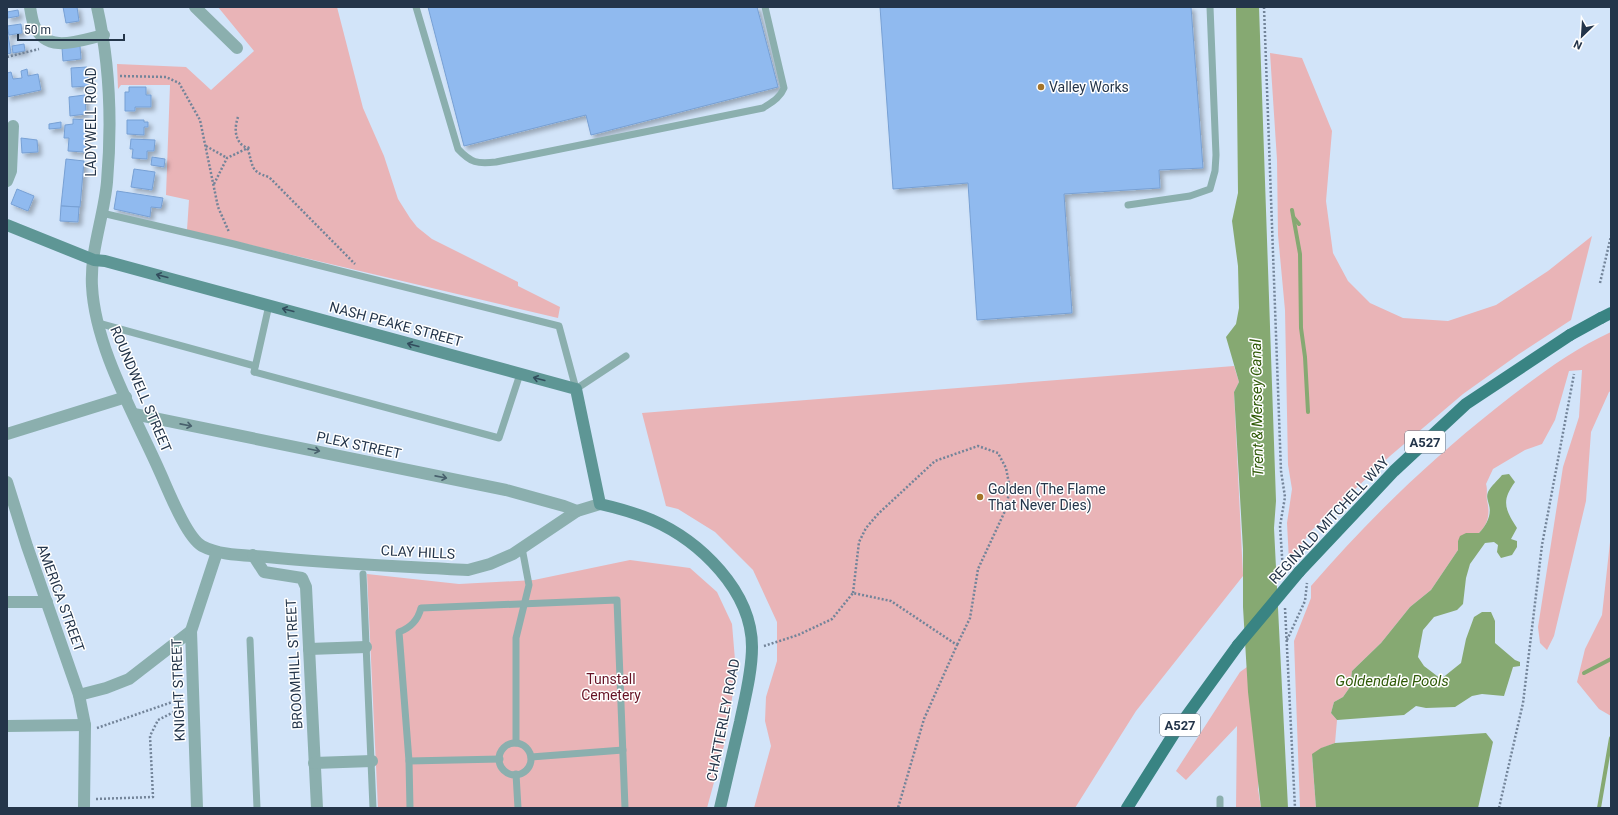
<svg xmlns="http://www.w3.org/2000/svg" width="1618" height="815" font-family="Roboto,sans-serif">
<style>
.green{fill:#e9b4b7}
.water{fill:#86a972}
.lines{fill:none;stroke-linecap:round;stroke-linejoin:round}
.stream{stroke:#86a972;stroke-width:4}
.building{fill:#90baef;stroke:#77a0d4;filter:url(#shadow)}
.path{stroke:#738499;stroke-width:2.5;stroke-dasharray:2 2;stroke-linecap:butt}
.lane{stroke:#8bafae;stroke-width:7}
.street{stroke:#8bafae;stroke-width:12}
.secondary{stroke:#5e9695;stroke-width:12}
.primary{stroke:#398483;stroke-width:12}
.primary-bridge{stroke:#398483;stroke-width:12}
.oneway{stroke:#324d5d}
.oneway2{stroke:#48606d}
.poi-dot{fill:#a57429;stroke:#fff;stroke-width:1.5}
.labels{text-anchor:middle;stroke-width:3;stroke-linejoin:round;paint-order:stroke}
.shield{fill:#fff;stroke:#667280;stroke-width:1}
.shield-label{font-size:13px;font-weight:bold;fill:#24354a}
.poi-label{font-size:14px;fill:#24354a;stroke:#fff;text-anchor:start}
.street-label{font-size:14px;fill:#24354a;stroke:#fff}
.park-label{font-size:14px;fill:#661124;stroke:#fff}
.water-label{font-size:15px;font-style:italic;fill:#305a08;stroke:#fff}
</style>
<defs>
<filter id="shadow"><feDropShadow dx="3.5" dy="3.5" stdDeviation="2" flood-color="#0004"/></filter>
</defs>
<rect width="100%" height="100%" fill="#d2e4f9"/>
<g class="green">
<path d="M 218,7 L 337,7 L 363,108 L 384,156 L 398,199 L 410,218 L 417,227 L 432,239 L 518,282 L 518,286 L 560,307 L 558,318 L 187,230 L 189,200 L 166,195 L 170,85 L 121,85 L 118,89 L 117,64 L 186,67 L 211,90 L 254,51 Z"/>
<path d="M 1270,53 L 1302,58 L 1332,131 L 1326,201 L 1333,253 L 1348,281 L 1370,303 L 1403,318 L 1448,321 L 1496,305 L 1548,271 L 1592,236 L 1571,320 L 1519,354 L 1463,394 L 1390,456 L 1312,530 L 1289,561 L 1287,523 L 1292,489 L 1288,465 L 1285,310 L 1278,235 L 1277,160 Z"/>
<path d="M 1611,332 L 1611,391 L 1609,392 L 1591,432 L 1586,501 L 1554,636 L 1547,650 L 1540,643 L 1538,627 L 1563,467 L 1579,417 L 1582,370 L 1569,371 L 1555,420 L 1542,444 L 1525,450 L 1493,469 L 1486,484 C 1488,491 1486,495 1487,500 C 1490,513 1489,523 1479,533 L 1466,533 L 1458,541 L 1458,550 L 1431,590 L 1410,607 L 1381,643 L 1352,671 L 1350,687 L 1343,697 L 1334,702 L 1331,713 L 1337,720 L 1335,743 L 1322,748 L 1312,755 L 1316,808 L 1300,808 L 1294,641 L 1311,598 L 1311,586 C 1367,521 1428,462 1495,409 C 1532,380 1568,352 1611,332 Z"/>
<path d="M 1234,366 L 1239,382 L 1234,392 L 1243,576 L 1136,711 L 1075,808 L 754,808 L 771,746 L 765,721 L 766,697 L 777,661 L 777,622 L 753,570 L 715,532 L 678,509 L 666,506 L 642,413 Z"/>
<path d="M 1611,533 L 1611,716 L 1599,709 L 1577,682 L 1585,649 L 1602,615 Z"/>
<path d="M 630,560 L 690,568 L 717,592 L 732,624 L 736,672 L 726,738 L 707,808 L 378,808 L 367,574 L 459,584 L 534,580 Z"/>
<path d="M 1247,667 L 1259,776 L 1258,789 L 1261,808 L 1236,808 L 1237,726 L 1186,780 L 1176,771 L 1240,672 Z"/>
</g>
<g class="water">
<path d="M 1236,7 L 1259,7 L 1276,501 L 1274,528 L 1288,808 L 1261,808 L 1248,692 L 1243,607 L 1243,549 L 1234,392 L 1239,382 L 1226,337 L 1236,324 L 1239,308 L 1238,266 L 1232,221 L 1238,193 Z"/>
<path d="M 1509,474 L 1515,482 C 1501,501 1505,509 1517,528 L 1511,539 L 1517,541 L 1517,547 L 1512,555 L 1501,558 L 1497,552 L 1498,545 L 1494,542 L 1485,543 L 1470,564 L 1466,578 L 1463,604 L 1457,610 L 1434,617 L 1423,630 L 1418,657 L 1424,666 L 1441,679 L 1461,663 L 1466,639 L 1474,617 L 1482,612 L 1491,612 L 1495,621 L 1495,643 L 1515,660 L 1520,662 L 1520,666 L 1513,667 L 1504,696 L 1482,694 L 1472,696 L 1455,707 L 1426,708 L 1416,706 L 1404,715 L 1337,720 L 1331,713 L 1334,702 L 1343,697 L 1350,687 L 1352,671 L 1381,643 L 1410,607 L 1431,590 L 1458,550 L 1458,541 L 1460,536 L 1466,533 L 1479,533 C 1486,526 1492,515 1489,505 C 1488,500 1486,497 1488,492 C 1491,486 1498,480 1502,475 Z"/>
<path d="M 1486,733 L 1493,742 L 1478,808 L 1316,808 L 1312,754 L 1321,748 L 1335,743 Z"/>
</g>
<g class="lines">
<g class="stream">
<path d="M 1292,210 L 1300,254 L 1301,328 L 1305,357 L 1308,412"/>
<path d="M 1294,218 L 1299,224"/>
<path d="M 1584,673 L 1611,659"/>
<path d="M 1599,808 L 1611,738"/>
</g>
</g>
<g class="building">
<path d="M 63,7 L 77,7 L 79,21 L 66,23 Z"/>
<path d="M 428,7 L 757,7 L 778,87 L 591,135 L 586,115 L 464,146 Z"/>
<path d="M 880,7 L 1191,7 L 1203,168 L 1159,170 L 1160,188 L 1064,194 L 1072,313 L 977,320 L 968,183 L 893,189 Z"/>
<path d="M 18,10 L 19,16 L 8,18 L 7,12 Z"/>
<path d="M 21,24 L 22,33 L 9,35 L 7,26 Z"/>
<path d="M 7,29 L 11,53 L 7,54 Z"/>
<path d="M 24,44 L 25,51 L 13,53 L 12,46 Z"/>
<path d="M 80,46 L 81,59 L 63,61 L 62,48 Z"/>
<path d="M 87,67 L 89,86 L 72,87 L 71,68 Z"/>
<path d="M 27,69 L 28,76 L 38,74 L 41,90 L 7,97 L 7,73 L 11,72 L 13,79 L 22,78 L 21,71 Z"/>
<path d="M 129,87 L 146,87 L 146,95 L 151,95 L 151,107 L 135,107 L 135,111 L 125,111 L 125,92 L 129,92 Z"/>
<path d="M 85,95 L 86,114 L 70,116 L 69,97 Z"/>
<path d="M 73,119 L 87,120 L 85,152 L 68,151 L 69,138 L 64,138 L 65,125 L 73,124 Z"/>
<path d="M 127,120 L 144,120 L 144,122 L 148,122 L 148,127 L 144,127 L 144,135 L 127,134 Z"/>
<path d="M 61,122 L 61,128 L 49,129 L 49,124 Z"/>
<path d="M 21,138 L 37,140 L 38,152 L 22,153 Z"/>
<path d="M 131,139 L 155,140 L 154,151 L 147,151 L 147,159 L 132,158 L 133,149 L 130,149 Z"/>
<path d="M 152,157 L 165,159 L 164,167 L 151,165 Z"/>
<path d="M 66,159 L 84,161 L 80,207 L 61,206 Z"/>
<path d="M 134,169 L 155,172 L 152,190 L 131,187 Z"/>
<path d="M 17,189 L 34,196 L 28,211 L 11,204 Z"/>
<path d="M 117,191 L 163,198 L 161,208 L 151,207 L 150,217 L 114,209 Z"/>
<path d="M 61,206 L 79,207 L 78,222 L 60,221 Z"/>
</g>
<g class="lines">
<g class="path">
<path d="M 1264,7 L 1281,471 L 1285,497 L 1280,526 L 1283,571"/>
<path d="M 7,57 L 39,49"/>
<path d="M 120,76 L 166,77 L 179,83 L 200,120 L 218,207 L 229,232"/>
<path d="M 238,117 C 235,126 234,136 241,144 C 243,146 246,147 248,150 C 253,165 250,172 269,177 L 355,264"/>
<path d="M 206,146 L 227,158"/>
<path d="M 214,184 L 227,158 L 250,147"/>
<path d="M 1600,283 L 1611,236"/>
<path d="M 853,593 L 859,542 L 866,528 L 878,514 L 935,461 L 978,446 L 998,453 L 1006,468 L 1010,489 L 1005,511 L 978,569 L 970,618 L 957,645"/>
<path d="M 1285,608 L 1295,808"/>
<path d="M 1287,640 L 1305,601 L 1307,583"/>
<path d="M 764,646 L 798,635 L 832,619 L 853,593 L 891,601 L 957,645 L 924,719 L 898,808"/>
<path d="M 97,728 L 181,699"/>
<path d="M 96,799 L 153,797 L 150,736 L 158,720 L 182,708"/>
<path d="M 1499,808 L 1523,703 L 1542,545 L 1574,374"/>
</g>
<g class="lane">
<path d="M 416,7 L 458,149 C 471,163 477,164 496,162 L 763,108 C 772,102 780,98 784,88 L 765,7"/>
<path d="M 1128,205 L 1190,196 L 1210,189 L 1215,171 L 1216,155 L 1210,7"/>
<path d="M 102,213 L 234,244 L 559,326 L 576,389 L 626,356"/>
<path d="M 269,305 L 254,372 L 499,438 L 520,374"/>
<path d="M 98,323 L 255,366"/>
<path d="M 363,574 L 373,808"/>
<path d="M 250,640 L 257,808"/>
<path d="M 516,743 L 516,638 L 529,585 L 522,548"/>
<circle cx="515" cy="759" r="16"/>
<path d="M 531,757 L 623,750"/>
<path d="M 409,761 L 500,759"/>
<path d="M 516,774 L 518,808"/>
<path d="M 1220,799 L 1220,808"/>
<path d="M 410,808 L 409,761 L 399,632 C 410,628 418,620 421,608 L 617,600 L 625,808"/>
</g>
<g class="street">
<path d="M 30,7 C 31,13 32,20 34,25 C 47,55 80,40 104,35"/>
<path d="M 97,7 C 110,64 112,124 107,182 C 104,216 90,251 92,286 C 95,347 134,414 159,470 C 167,487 186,537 202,546 C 221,556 246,555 267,557 C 334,564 401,566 468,570 L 490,564 L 513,554 L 577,511 L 600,504"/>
<path d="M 195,7 L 237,48"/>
<path d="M 7,181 L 11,171 L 13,126"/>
<path d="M 134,414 L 506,490 L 564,506 L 577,511"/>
<path d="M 7,434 L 126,397"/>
<path d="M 7,482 L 27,546 L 79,695 L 85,725 L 84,808"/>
<path d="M 253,555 L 264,572 L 302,578 L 306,587 L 317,808"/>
<path d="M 7,602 L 47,602"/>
<path d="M 309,649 L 366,647"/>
<path d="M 79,695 L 106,688 L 129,679 L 191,631"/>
<path d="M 7,726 L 85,725"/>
<path d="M 314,763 L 372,761"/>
<path d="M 197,808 L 191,631 L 217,552"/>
</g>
<path class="secondary" d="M 7,225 L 94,260 L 105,261 L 576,389 L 600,504 C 618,508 635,513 652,520 C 700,541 752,591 752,647 C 752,672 745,698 740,722 C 733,751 727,779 720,808"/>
<g class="primary">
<path d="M 1601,318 L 1611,313"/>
<path d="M 1299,572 L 1394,471 L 1466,404 L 1570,335"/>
<path d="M 1127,808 L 1175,732 L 1238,645"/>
</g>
<g class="primary-bridge">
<path d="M 1570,335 L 1601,318"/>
<path d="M 1238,645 L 1299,572"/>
</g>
</g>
<defs><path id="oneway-shaft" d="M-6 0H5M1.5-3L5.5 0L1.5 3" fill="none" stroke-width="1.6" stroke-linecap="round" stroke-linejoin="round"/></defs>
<g class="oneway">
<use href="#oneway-shaft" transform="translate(162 276) rotate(-165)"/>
<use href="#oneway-shaft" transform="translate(288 310) rotate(-165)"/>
<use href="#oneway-shaft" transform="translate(413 345) rotate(-165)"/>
<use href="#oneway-shaft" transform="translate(539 379) rotate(-165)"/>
</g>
<g class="oneway2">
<use href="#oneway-shaft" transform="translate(186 425) rotate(11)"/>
<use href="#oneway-shaft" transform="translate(314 450) rotate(12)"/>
<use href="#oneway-shaft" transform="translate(441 477) rotate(11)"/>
</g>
<g class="poi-dot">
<circle cx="1041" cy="87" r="4"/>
<circle cx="980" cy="497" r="4"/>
</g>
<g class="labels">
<g class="shield">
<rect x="1405" y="431" width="40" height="22" rx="3"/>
<rect x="1160" y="714" width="40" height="22" rx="3"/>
</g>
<g class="shield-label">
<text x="1425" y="447">A527</text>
<text x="1180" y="730">A527</text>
</g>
<g class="poi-label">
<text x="1049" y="92">Valley Works</text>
<text x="988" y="494">Golden (The Flame<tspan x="988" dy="16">That Never Dies)</tspan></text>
</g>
<g class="street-label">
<text transform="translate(91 122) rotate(-90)" y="5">LADYWELL ROAD</text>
<text transform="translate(396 324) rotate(15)" y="5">NASH PEAKE STREET</text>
<text transform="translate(141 389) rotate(67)" y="5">ROUNDWELL STREET</text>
<text transform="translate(359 445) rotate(12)" y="5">PLEX STREET</text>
<text transform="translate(1329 520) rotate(-47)" y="5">REGINALD MITCHELL WAY</text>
<text transform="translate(418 552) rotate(3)" y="5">CLAY HILLS</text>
<text transform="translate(61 598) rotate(70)" y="5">AMERICA STREET</text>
<text transform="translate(294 664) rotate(-93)" y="5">BROOMHILL STREET</text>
<text transform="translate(178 690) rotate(-92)" y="5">KNIGHT STREET</text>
<text transform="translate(723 720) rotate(-79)" y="5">CHATTERLEY ROAD</text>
</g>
<g class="park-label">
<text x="611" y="684">Tunstall<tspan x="611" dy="16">Cemetery</tspan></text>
</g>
<g class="water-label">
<text transform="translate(1257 408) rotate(-91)" y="5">Trent &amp; Mersey Canal</text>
<text x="1392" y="686">Goldendale Pools</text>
</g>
</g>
<rect width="1618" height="815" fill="none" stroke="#24354a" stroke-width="16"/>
<g transform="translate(1582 36) rotate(205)" stroke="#ffffff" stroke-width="3" paint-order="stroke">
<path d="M0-3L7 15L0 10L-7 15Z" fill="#24354a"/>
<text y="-6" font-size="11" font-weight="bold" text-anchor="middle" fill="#24354a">N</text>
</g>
<path d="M18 34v6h106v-6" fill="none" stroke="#24354a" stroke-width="2"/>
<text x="24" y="34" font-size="12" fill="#24354a" stroke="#ffffff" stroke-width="3" paint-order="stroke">50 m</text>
</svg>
